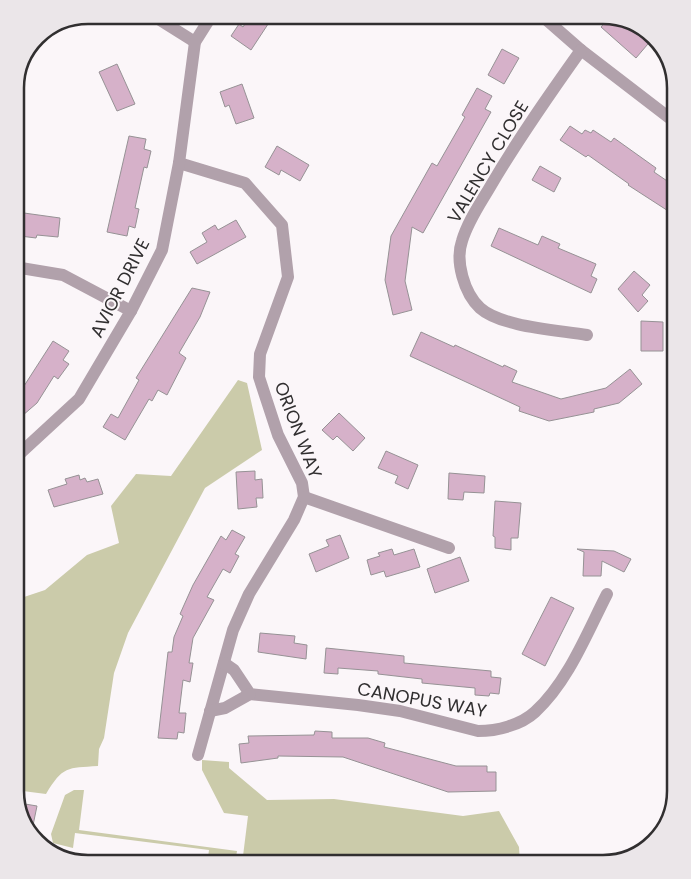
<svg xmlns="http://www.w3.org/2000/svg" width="691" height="879" font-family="Poppins,sans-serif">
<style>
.green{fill:#cbcbaa}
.building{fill:#d6b1c9;stroke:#969295}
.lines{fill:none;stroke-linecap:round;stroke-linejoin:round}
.minor{stroke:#b1a1ab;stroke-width:12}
.labels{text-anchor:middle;stroke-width:4;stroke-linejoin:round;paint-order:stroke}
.street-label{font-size:18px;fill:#312f30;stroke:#fbf6f9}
.rim{fill:none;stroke:#312f30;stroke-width:2.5}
</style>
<rect width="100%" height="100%" fill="#fbf6f9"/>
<g class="green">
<path d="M 238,380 L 247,383 L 262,450 L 205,488 L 128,633 L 114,673 L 104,738 L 99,749 L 98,766 C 67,768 63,766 46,794 L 15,790 L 15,600 L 45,590 L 87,555 L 119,543 L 111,506 L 136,474 L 171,476 Z"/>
<path d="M 202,760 L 229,762 L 229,768 L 267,800 L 334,799 L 463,816 L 499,811 L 519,847 L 520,864 L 242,864 L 248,816 L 224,813 L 202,770 Z"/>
<path d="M 74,790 L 84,790 L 79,830 L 237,851 L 235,864 L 207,864 L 209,850 L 75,833 L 73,848 L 53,843 L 51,834 L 65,795 Z"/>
</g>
<g class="building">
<path d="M 251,15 L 274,15 L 251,50 L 231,36 L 239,24 L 243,27 Z"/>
<path d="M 611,16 L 628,21 L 639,31 L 642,27 L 653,38 L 636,58 L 601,27 Z"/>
<path d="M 502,49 L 519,58 L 504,84 L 488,75 Z"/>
<path d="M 117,64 L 135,104 L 117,111 L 99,72 Z"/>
<path d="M 242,84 L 254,118 L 236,124 L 229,105 L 225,107 L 220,92 Z"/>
<path d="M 477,88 L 492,96 L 485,109 L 491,112 L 423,233 L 412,227 L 405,281 L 412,310 L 393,315 L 385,280 L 391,236 L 432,163 L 437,166 L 465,117 L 462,115 Z"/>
<path d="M 570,126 L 582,134 L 585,130 L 591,133 L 593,130 L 611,142 L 614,138 L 656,168 L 654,172 L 676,187 L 676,216 L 628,185 L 629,184 L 588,155 L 586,157 L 560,140 Z"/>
<path d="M 129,136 L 146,139 L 144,149 L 151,151 L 147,168 L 144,167 L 135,208 L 139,209 L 135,228 L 129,226 L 127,236 L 107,232 Z"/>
<path d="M 277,146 L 309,165 L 300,181 L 281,170 L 279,175 L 265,167 Z"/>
<path d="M 540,166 L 561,178 L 554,192 L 532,180 Z"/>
<path d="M 24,213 L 60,218 L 58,237 L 37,235 L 36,238 L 20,236 Z"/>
<path d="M 236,220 L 246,237 L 197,264 L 190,252 L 207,242 L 202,233 L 215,225 L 218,230 Z"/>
<path d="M 499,228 L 538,245 L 542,236 L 560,244 L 558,248 L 596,264 L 591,276 L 597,279 L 591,293 L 491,246 Z"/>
<path d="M 634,271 L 650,285 L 642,295 L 648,301 L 638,312 L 618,289 Z"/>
<path d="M 192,288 L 210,292 L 200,317 L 179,353 L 186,358 L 167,395 L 158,390 L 152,401 L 149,399 L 125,440 L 103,427 L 111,414 L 118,418 L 139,380 L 136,378 Z"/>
<path d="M 641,321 L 663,322 L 663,351 L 641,351 Z"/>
<path d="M 421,332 L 454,347 L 455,345 L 503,367 L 504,365 L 517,371 L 512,382 L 561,399 L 606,388 L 630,369 L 642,384 L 619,403 L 594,409 L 594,412 L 549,421 L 519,411 L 520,407 L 410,356 Z"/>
<path d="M 53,341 L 69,351 L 63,360 L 69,364 L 58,379 L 54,376 L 37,403 L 15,422 L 15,400 Z"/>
<path d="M 339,413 L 365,438 L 353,451 L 337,436 L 333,440 L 322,430 Z"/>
<path d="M 386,451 L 418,465 L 408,489 L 395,483 L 398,476 L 378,468 Z"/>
<path d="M 255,471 L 255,480 L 262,479 L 263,498 L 256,498 L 257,507 L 238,509 L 236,472 Z"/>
<path d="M 449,473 L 485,476 L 484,493 L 464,492 L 463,500 L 448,499 Z"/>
<path d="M 79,475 L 80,480 L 85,478 L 87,482 L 98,479 L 103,494 L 54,507 L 48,490 L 67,484 L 65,479 Z"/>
<path d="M 495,501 L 521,503 L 518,538 L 511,538 L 511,550 L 495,548 L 495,537 L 493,536 Z"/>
<path d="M 232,530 L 245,537 L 235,554 L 239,556 L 230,573 L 223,569 L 207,597 L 214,600 L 193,638 L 189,663 L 193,663 L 190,682 L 183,680 L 179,713 L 186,713 L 184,733 L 178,732 L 177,739 L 158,738 L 168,652 L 172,652 L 174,637 L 183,616 L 180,614 L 193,585 L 221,536 L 226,540 Z"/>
<path d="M 340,535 L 349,558 L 316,572 L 309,554 L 329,546 L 326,540 Z"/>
<path d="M 392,549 L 394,555 L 414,549 L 420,567 L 386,577 L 384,571 L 371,575 L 367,560 L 380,556 L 378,553 Z"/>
<path d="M 577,549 L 614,551 L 631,559 L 624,572 L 602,561 L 601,576 L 583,576 L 584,552 Z"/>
<path d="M 460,557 L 469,581 L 435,593 L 427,569 Z"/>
<path d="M 551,597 L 574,608 L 545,666 L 522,654 Z"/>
<path d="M 260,633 L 295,636 L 294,643 L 307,645 L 306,659 L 258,652 Z"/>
<path d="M 326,648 L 404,656 L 404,663 L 491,671 L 491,677 L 501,678 L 499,694 L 490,693 L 489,696 L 475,695 L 475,688 L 422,683 L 422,679 L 378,674 L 378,671 L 338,668 L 338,674 L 324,673 Z"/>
<path d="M 315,731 L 332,732 L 332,738 L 368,738 L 385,743 L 384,747 L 456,766 L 487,766 L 487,772 L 496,772 L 496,791 L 448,792 L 343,757 L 278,756 L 278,758 L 241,763 L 239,744 L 249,743 L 248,736 L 314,735 Z"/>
<path d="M 19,803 L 37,806 L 31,835 L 27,831 Z"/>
</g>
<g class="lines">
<g class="minor">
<path d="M 152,15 L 195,42"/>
<path d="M 541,15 L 581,50 L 676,123"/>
<path d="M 581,50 C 549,95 518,139 490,187 C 480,204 468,221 462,241 C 455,261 464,293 480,308 C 501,327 558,330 587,335"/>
<path d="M 179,163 L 245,183 L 282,225 L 288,277 L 260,354 L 259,377 L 278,435 L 302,483 L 304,497 L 294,520 L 249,594 L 233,630 L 198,755"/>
<path d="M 15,267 L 63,275 L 131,311"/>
<path d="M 15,458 L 79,399 L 131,311 L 162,250 L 179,163 L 195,42 L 212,15"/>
<path d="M 304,497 L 449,548"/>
<path d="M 224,663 L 234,670 L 250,694 L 358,705 L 400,711 L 478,731 C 497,731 521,725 535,712 C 568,682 587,633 607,594"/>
<path d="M 210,711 L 225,708 L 250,694"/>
</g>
</g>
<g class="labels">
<g class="street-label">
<text transform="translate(488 162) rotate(-59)" y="6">VALENCY CLOSE</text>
<text transform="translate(120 288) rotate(-63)" y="6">AVIOR DRIVE</text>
<text transform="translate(298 430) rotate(69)" y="6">ORION WAY</text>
<text transform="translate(422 700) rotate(10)" y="6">CANOPUS WAY</text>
</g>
</g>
<path d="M0 0H691V879H0ZM88 24H603A64 64 0 0 1 667 88V791A64 64 0 0 1 603 855H88A64 64 0 0 1 24 791V88A64 64 0 0 1 88 24Z" fill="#ebe6e9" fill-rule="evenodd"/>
<path class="rim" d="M88 24H603A64 64 0 0 1 667 88V791A64 64 0 0 1 603 855H88A64 64 0 0 1 24 791V88A64 64 0 0 1 88 24Z"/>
</svg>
